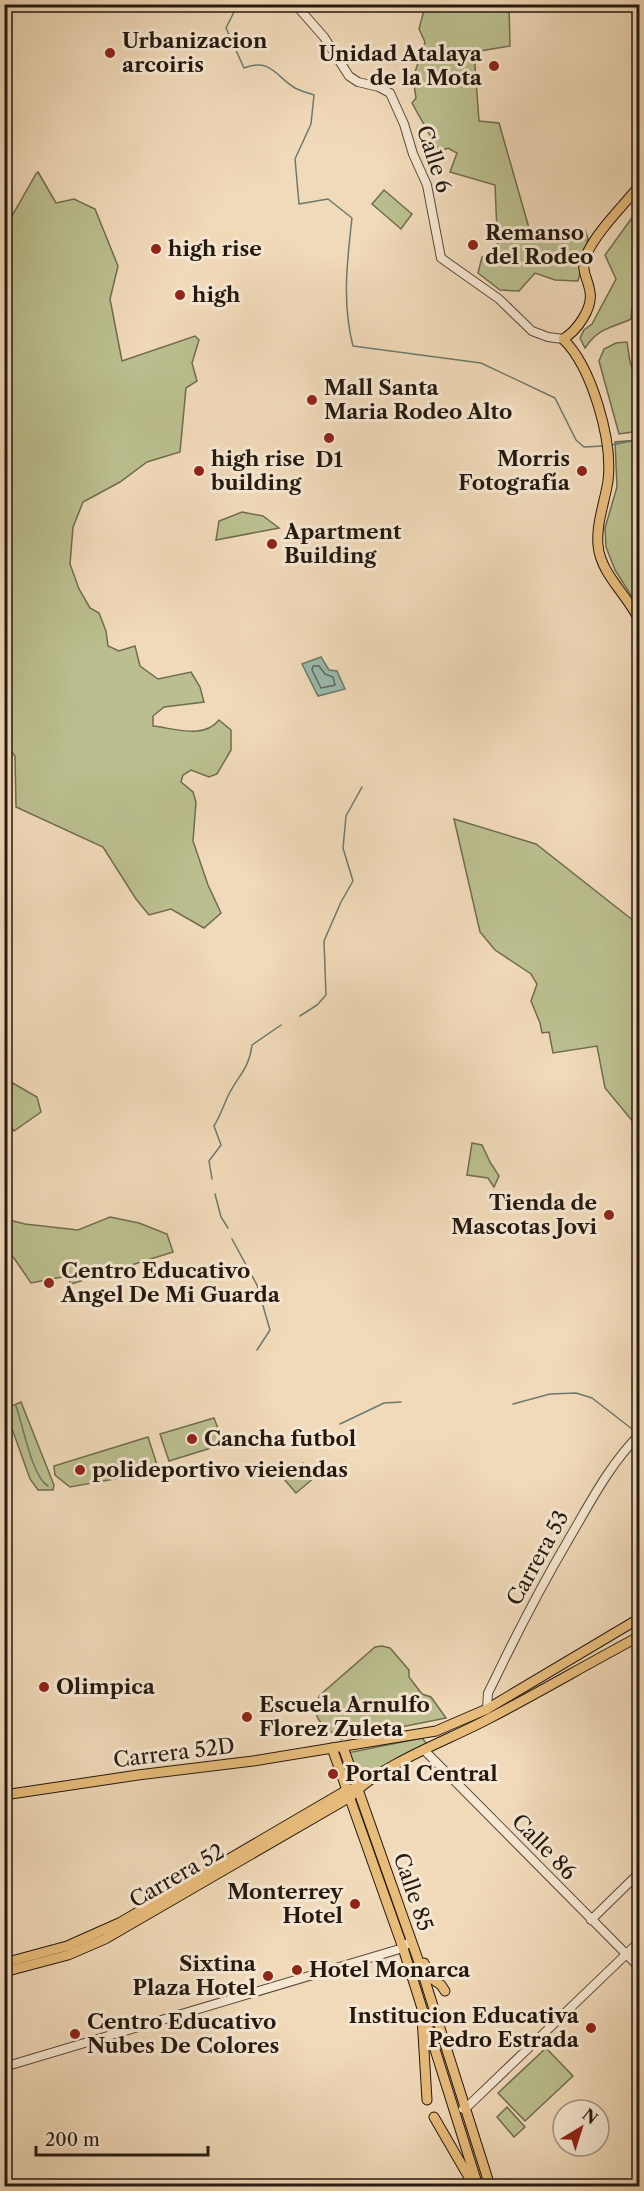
<svg xmlns="http://www.w3.org/2000/svg" width="644" height="2191" font-family="'Libre Caslon Text',serif">
<style>
.green{fill:#bbbf8f;stroke:#706c4f;stroke-width:1.5}
.water{fill:#9bbbad;stroke:#6b7a6e;stroke-width:1.5}
.lines{fill:none;stroke-linecap:round;stroke-linejoin:round}
.shore{stroke:#606a5e;stroke-width:1.5}
.stream{stroke:#6b7a6e;stroke-width:1.5}
.minor-casing{stroke:#57493a;stroke-width:10}
.major-casing{stroke:#24190f;stroke-width:11}
.minor{stroke:#f6e7d2;stroke-width:8}
.major{stroke:#e8bd7c;stroke-width:9}
.poi-dot{fill:#8f2418;stroke:#f6e7d2;stroke-width:2}
.labels{text-anchor:middle;stroke-width:6;stroke-linejoin:round;paint-order:stroke}
.poi-label{font-size:21px;font-weight:bold;fill:#24190f;stroke:#f6e7d2;text-anchor:start}
.street-label{font-size:21px;fill:#24190f;stroke:#f6e7d2}
</style>
<rect width="100%" height="100%" fill="#f1dab9"/>
<filter id="stains"><feTurbulence type="fractalNoise" baseFrequency=".00333" numOctaves="4"/><feColorMatrix values="0 0 0 0 .2 0 0 0 0 .09 0 0 0 0 .02 0 0 0 .5 -.17"/></filter>
<radialGradient id="worn" r=".72"><stop offset=".6" stop-color="#630" stop-opacity="0"/><stop offset="1" stop-color="#630" stop-opacity=".3"/></radialGradient>
<g class="green">
<path d="M 430,4 L 509,5 L 510,46 L 474,52 L 479,121 L 499,123 L 531,235 L 585,230 L 588,238 L 578,281 L 555,280 L 535,273 L 519,291 L 500,290 L 478,273 L 482,257 L 498,256 L 495,185 L 450,172 L 457,153 L 448,148 L 441,151 L 436,146 L 412,103 L 416,98 L 413,78 L 425,42 L 419,29 L 425,6 Z"/>
<path d="M 38,172 L 56,203 L 74,199 L 95,209 L 118,266 L 110,299 L 122,361 L 195,336 L 199,340 L 192,363 L 197,381 L 186,388 L 180,452 L 147,462 L 120,482 L 83,502 L 73,527 L 70,564 L 79,589 L 90,608 L 99,613 L 106,631 L 108,646 L 119,651 L 135,646 L 140,666 L 158,679 L 191,672 L 200,687 L 204,702 L 164,707 L 153,716 L 153,726 C 174,728 203,740 219,720 L 231,730 L 231,750 L 217,774 L 209,777 L 191,770 L 183,775 L 181,782 L 193,792 L 196,802 L 193,841 L 208,885 L 221,913 L 204,928 L 171,909 L 149,915 L 136,899 L 103,847 L 16,807 L 15,756 L 4,743 L 4,230 L 36,174 Z"/>
<path d="M 384,190 L 412,214 L 401,229 L 372,204 Z"/>
<path d="M 639,208 L 639,300 L 632,308 L 631,319 C 610,329 599,327 585,348 L 580,338 L 584,330 L 592,324 L 616,279 L 605,255 Z"/>
<path d="M 627,342 L 630,362 L 639,384 L 639,431 L 619,434 L 599,361 L 604,349 L 616,343 Z"/>
<path d="M 639,440 L 640,440 L 639,608 L 615,570 L 606,547 L 605,528 L 617,487 L 615,442 Z"/>
<path d="M 242,512 L 263,516 L 279,528 L 216,540 L 219,521 Z"/>
<path d="M 454,819 L 536,844 L 639,925 L 639,1129 L 605,1088 L 597,1046 L 553,1053 L 549,1032 L 542,1033 L 540,1023 L 531,1001 L 537,984 L 531,974 L 495,950 L 480,932 Z"/>
<path d="M 4,1078 L 37,1097 L 41,1112 L 14,1131 L 5,1120 Z"/>
<path d="M 472,1143 L 482,1145 L 490,1162 L 499,1176 L 494,1187 L 488,1178 L 467,1175 Z"/>
<path d="M 110,1217 L 139,1223 L 167,1234 L 173,1252 L 71,1284 L 67,1276 L 31,1283 L 14,1258 L 9,1254 L 5,1256 L 5,1219 L 25,1224 L 78,1230 Z"/>
<path d="M 21,1402 L 54,1485 L 53,1490 L 38,1490 L 30,1479 L 5,1409 Z"/>
<path d="M 214,1418 L 224,1444 L 169,1461 L 160,1434 Z"/>
<path d="M 148,1437 L 159,1471 L 70,1487 L 55,1475 L 54,1466 Z"/>
<path d="M 303,1463 L 315,1477 L 296,1493 L 284,1479 Z"/>
<path d="M 382,1646 L 390,1648 L 409,1670 L 409,1677 L 422,1694 L 431,1697 L 446,1718 L 341,1739 C 325,1728 307,1717 320,1695 L 375,1647 Z"/>
<path d="M 422,1738 L 427,1744 L 357,1783 L 347,1753 Z"/>
<path d="M 546,2048 L 573,2076 L 525,2121 L 498,2093 Z"/>
<path d="M 507,2107 L 525,2127 L 514,2137 L 497,2117 Z"/>
</g>
<path class="water" d="M 321,657 L 329,670 L 337,671 L 345,689 L 318,696 L 302,664 Z"/>
<g class="lines">
<path class="shore" d="M 313,666 L 319,666 L 325,674 L 333,677 L 335,685 L 321,688 L 312,670 Z"/>
<g class="stream">
<path d="M 238,4 L 226,28 L 244,68 C 271,57 277,78 295,88 C 301,91 308,93 314,95 L 311,124 L 295,159 L 299,204 L 328,199 L 352,218 C 347,261 342,304 353,346 L 481,363 L 555,398 L 576,440 L 584,447 L 603,446"/>
<path d="M 611,445 L 632,441 L 640,442"/>
<path d="M 300,1016 L 317,1005 L 326,995 L 324,941 L 341,902 L 353,881 L 343,848 L 345,827 L 346,816 L 362,787"/>
<path d="M 212,1179 L 209,1161 L 221,1145 L 214,1126 C 220,1116 223,1107 228,1096 C 238,1075 249,1070 252,1045 L 281,1025"/>
<path d="M 215,1194 L 221,1217 L 228,1228"/>
<path d="M 232,1239 L 257,1285 L 270,1330 L 257,1350"/>
<path d="M 513,1404 L 550,1394 L 576,1393 L 592,1398 L 636,1432"/>
<path d="M 16,1406 C 23,1425 32,1477 48,1486"/>
<path d="M 340,1424 L 384,1403 L 401,1402"/>
</g>
<g class="minor-casing">
<g id="minor">
<path d="M 295,4 L 324,37 L 349,76 L 358,82 L 379,87 L 390,93 L 404,124 L 413,154 L 427,185 L 441,258 L 499,299 L 532,331 L 548,337 L 563,339"/>
<path d="M 487,1709 L 488,1693 L 495,1679 C 518,1631 543,1583 570,1537 C 591,1501 610,1464 640,1434"/>
<path d="M 424,1750 L 640,1968"/>
<path d="M 591,1920 L 640,1872"/>
<path d="M 4,2067 L 403,1948 L 411,1940"/>
<path d="M 463,2109 L 466,2108 L 640,1941"/>
</g>
</g>
<g class="major-casing">
<g id="major">
<path d="M 640,185 C 624,205 595,233 586,256 C 580,270 588,278 590,292 C 593,308 577,331 563,339 C 592,367 613,441 608,481 C 605,501 596,524 598,545 C 600,574 629,596 640,622"/>
<path d="M 343,1747 L 421,1968 L 490,2186"/>
<path d="M 332,1748 L 403,1948 L 478,2186"/>
<path d="M 4,1795 L 138,1775 L 253,1761 L 436,1731 L 487,1709 L 640,1618"/>
<path d="M 4,1963 L 67,1946 L 121,1922 L 347,1790 L 352,1789"/>
<path d="M 424,1963 L 431,1978 L 441,1985 L 445,1991"/>
<path d="M 4,1972 L 68,1955 L 105,1939 L 350,1797 C 383,1763 447,1741 490,1718 C 540,1692 589,1663 640,1636"/>
<path d="M 422,2017 L 427,2100"/>
<path d="M 434,2117 L 474,2186"/>
</g>
</g>
<use href="#minor" class="minor"/>
<use href="#major" class="major"/>
</g>
<g class="poi-dot">
<circle cx="110" cy="53" r="6"/>
<circle cx="494" cy="66" r="6"/>
<circle cx="473" cy="245" r="6"/>
<circle cx="156" cy="249" r="6"/>
<circle cx="180" cy="295" r="6"/>
<circle cx="312" cy="400" r="6"/>
<circle cx="329" cy="438" r="6"/>
<circle cx="199" cy="471" r="6"/>
<circle cx="582" cy="471" r="6"/>
<circle cx="272" cy="544" r="6"/>
<circle cx="609" cy="1215" r="6"/>
<circle cx="49" cy="1283" r="6"/>
<circle cx="192" cy="1439" r="6"/>
<circle cx="80" cy="1470" r="6"/>
<circle cx="44" cy="1687" r="6"/>
<circle cx="247" cy="1717" r="6"/>
<circle cx="333" cy="1774" r="6"/>
<circle cx="355" cy="1904" r="6"/>
<circle cx="297" cy="1970" r="6"/>
<circle cx="268" cy="1976" r="6"/>
<circle cx="591" cy="2028" r="6"/>
<circle cx="75" cy="2034" r="6"/>
</g>
<g class="labels">
<g class="poi-label">
<text x="122" y="48">Urbanizacion<tspan x="122" dy="24">arcoiris</tspan></text>
<text x="482" y="61" text-anchor="end">Unidad Atalaya<tspan x="482" dy="24">de la Mota</tspan></text>
<text x="485" y="240">Remanso<tspan x="485" dy="24">del Rodeo</tspan></text>
<text x="168" y="256">high rise</text>
<text x="192" y="302">high</text>
<text x="324" y="395">Mall Santa<tspan x="324" dy="24">Maria Rodeo Alto</tspan></text>
<text x="211" y="466">high rise<tspan x="211" dy="24">building</tspan></text>
<text x="570" y="466" text-anchor="end">Morris<tspan x="570" dy="24">Fotografía</tspan></text>
<text x="329" y="467" text-anchor="middle">D1</text>
<text x="284" y="539">Apartment<tspan x="284" dy="24">Building</tspan></text>
<text x="597" y="1210" text-anchor="end">Tienda de<tspan x="597" dy="24">Mascotas Jovi</tspan></text>
<text x="61" y="1278">Centro Educativo<tspan x="61" dy="24">Angel De Mi Guarda</tspan></text>
<text x="204" y="1446">Cancha futbol</text>
<text x="92" y="1477">polideportivo vieiendas</text>
<text x="56" y="1694">Olimpica</text>
<text x="259" y="1712">Escuela Arnulfo<tspan x="259" dy="24">Florez Zuleta</tspan></text>
<text x="345" y="1781">Portal Central</text>
<text x="343" y="1899" text-anchor="end">Monterrey<tspan x="343" dy="24">Hotel</tspan></text>
<text x="256" y="1971" text-anchor="end">Sixtina<tspan x="256" dy="24">Plaza Hotel</tspan></text>
<text x="309" y="1977">Hotel Monarca</text>
<text x="579" y="2023" text-anchor="end">Institucion Educativa<tspan x="579" dy="24">Pedro Estrada</tspan></text>
<text x="87" y="2029">Centro Educativo<tspan x="87" dy="24">Nubes De Colores</tspan></text>
</g>
<g class="street-label">
<text transform="translate(434 159) rotate(72)" y="7">Calle 6</text>
<text transform="translate(538 1558) rotate(-61)" y="7">Carrera 53</text>
<text transform="translate(174 1753) rotate(-7)" y="7">Carrera 52D</text>
<text transform="translate(544 1847) rotate(46)" y="7">Calle 86</text>
<text transform="translate(177 1876) rotate(-30)" y="7">Carrera 52</text>
<text transform="translate(413 1892) rotate(71)" y="7">Calle 85</text>
</g>
</g>
<rect width="644" height="2191" fill="none" stroke="#f1dab9" stroke-width="24"/>
<rect x="6" y="6" width="632" height="2179" fill="none" stroke="#24190f" stroke-width="3"/>
<rect x="12" y="12" width="620" height="2167" fill="none" stroke="#24190f" stroke-width="1.5"/>
<g transform="translate(581 2128) rotate(38)"><circle r="28" fill="#f6e7d2" stroke="#a29584" stroke-width="1.5"/>
<path d="M0-4.5L10 22L0 15L-10 22Z" fill="#8f2418"/>
<text y="-9" font-size="16" font-weight="bold" text-anchor="middle" fill="#24190f">N</text>
</g>
<path d="M36 2146v9h172v-9" fill="none" stroke="#24190f" stroke-width="3"/>
<text x="45" y="2146" font-size="18" fill="#24190f" stroke="#f6e7d2" stroke-width="4.5" paint-order="stroke">200 m</text>
<rect width="100%" height="100%" filter="url(#stains)"/>
<rect width="100%" height="100%" fill="url(#worn)"/>
</svg>
